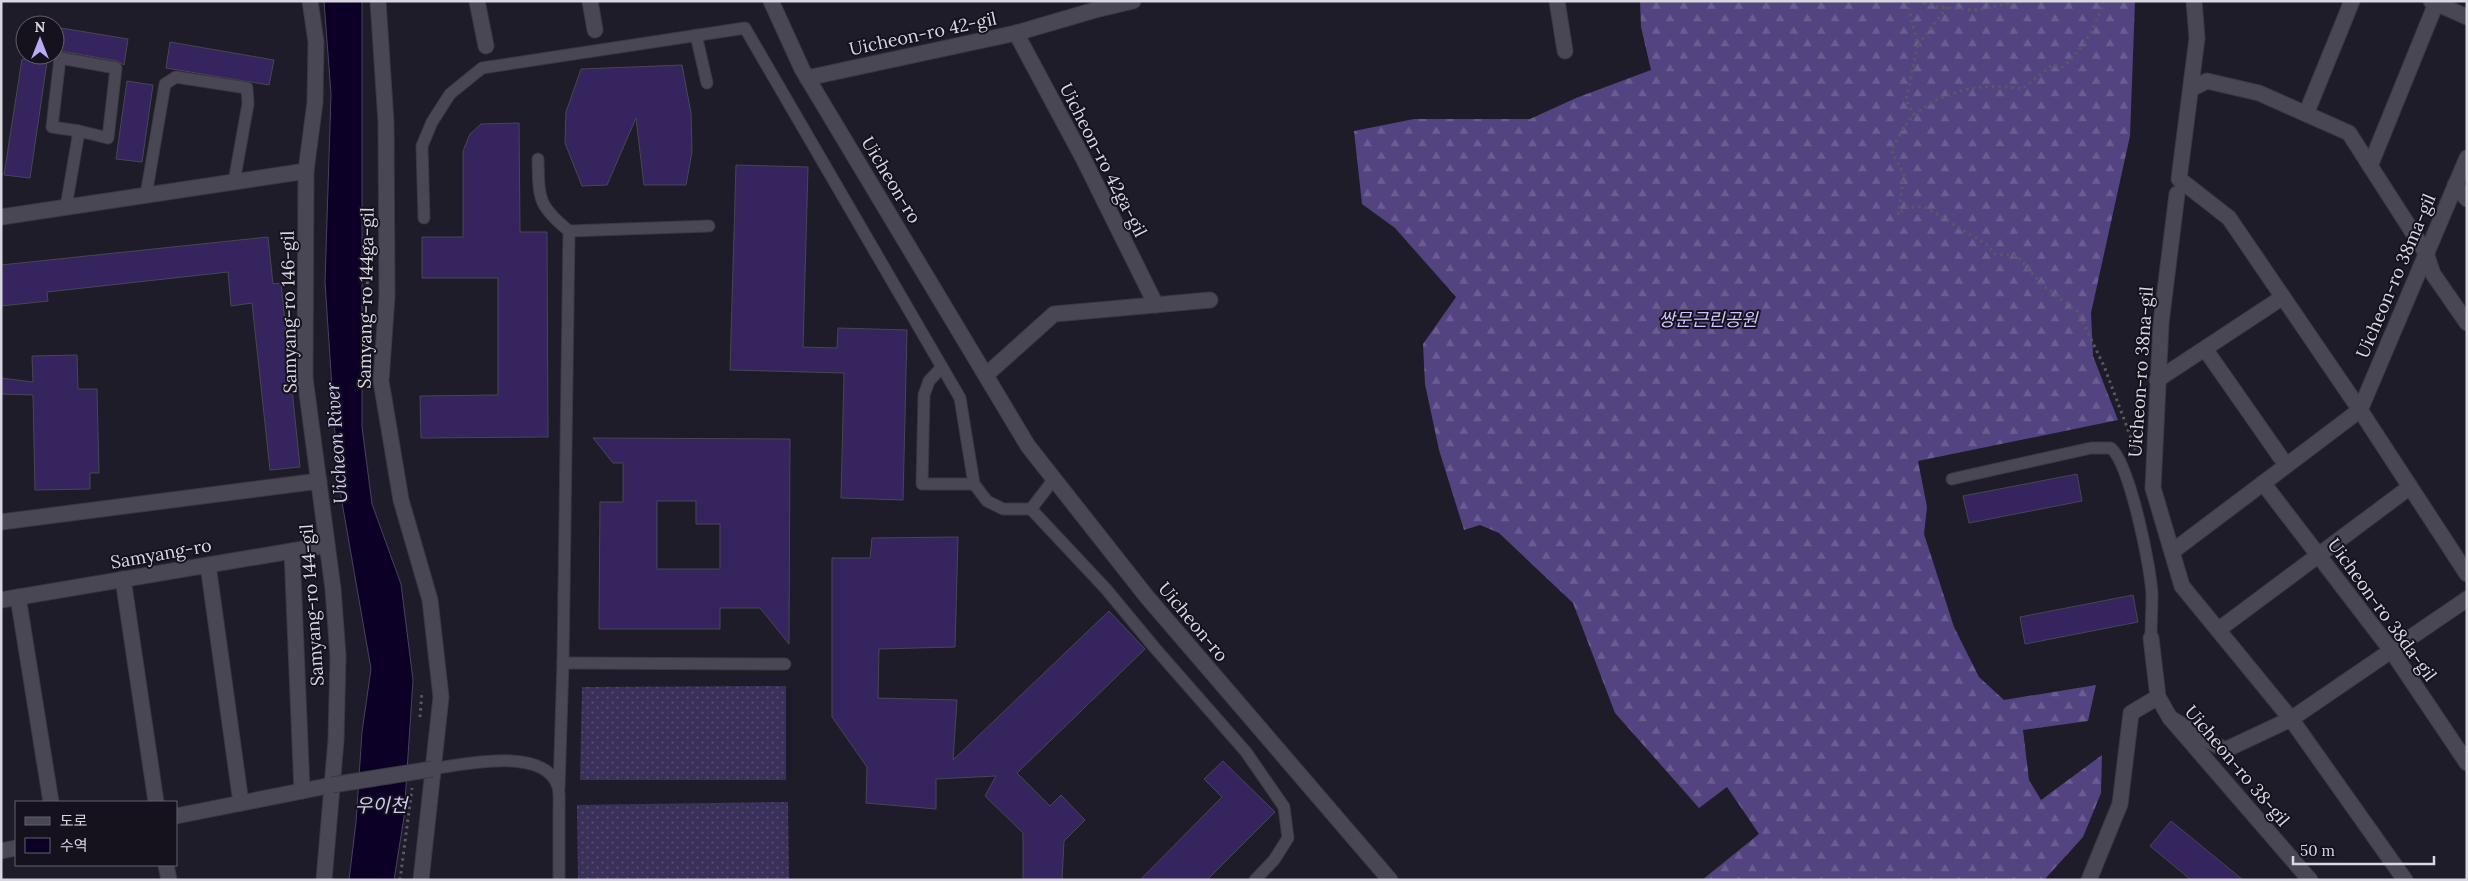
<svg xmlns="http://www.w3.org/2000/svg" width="2468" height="881" font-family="Lora,'Noto Sans KR',serif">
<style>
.grass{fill:url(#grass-dots)}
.forest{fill:url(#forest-firs)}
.water{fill:#0d0026;stroke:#4a415e}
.building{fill:#35245d;stroke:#484654;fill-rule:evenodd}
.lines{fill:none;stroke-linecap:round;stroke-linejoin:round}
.lane-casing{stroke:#3a3842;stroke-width:13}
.street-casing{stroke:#3a3842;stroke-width:17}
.secondary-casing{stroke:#3a3842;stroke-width:17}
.path{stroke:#5a5863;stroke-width:3;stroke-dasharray:2.5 4;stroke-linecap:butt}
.lane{stroke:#4a4755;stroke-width:11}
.street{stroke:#4a4755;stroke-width:15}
.secondary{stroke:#4a4755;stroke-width:15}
.street-bridge-casing{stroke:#3a3842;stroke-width:17;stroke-linecap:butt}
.street-bridge{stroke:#4a4755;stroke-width:15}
.labels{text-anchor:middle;stroke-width:4;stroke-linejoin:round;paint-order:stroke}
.street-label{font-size:18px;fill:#d9d8e0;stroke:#15121e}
.park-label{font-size:18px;font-style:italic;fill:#cfc4fc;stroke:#15121e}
.water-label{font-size:19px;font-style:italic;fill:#d2cbf0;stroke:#15121e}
</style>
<defs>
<pattern id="grass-dots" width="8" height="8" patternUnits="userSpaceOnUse" patternTransform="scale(1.25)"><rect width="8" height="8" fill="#3a3059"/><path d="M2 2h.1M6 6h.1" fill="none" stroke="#564d71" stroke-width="1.8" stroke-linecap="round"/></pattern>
<pattern id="forest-firs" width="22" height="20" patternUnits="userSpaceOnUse" patternTransform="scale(1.25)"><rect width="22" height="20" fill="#534380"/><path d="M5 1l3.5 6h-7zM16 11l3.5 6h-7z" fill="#6b5d92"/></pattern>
</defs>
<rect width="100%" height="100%" fill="#1e1c28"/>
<g class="grass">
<path d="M 786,686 L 786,780 L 580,780 L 582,687 Z"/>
<path d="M 788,802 L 789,880 L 578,880 L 577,805 Z"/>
</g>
<path class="forest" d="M 1640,1 L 2135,1 L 2130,136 L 2091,313 L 2093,356 L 2118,420 L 1918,461 L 1927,507 L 1924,534 L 1954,627 L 1979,677 L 2004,700 L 2096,685 L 2088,721 L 2023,730 L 2029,780 L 2041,800 L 2102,755 L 2101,793 L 2083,837 L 2044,880 L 1702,880 L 1759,834 L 1727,787 L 1699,808 L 1615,713 L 1573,603 L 1499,533 L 1480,525 L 1464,530 L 1439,450 L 1425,384 L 1423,344 L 1456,297 L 1395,228 L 1362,204 L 1354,131 L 1414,119 L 1530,119 L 1576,98 L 1651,70 L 1641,27 Z"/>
<path class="water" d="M 324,1 L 362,1 L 362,427 L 372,504 L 401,584 L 413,680 L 404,817 L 394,880 L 349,880 L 356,822 L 362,732 L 371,669 L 338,479 L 325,282 L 331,94 Z"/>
<g class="building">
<path d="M 55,27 L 128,39 L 124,65 L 117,61 L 61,51 L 55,53 Z"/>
<path d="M 170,42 L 274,60 L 269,85 L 166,68 Z"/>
<path d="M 22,59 L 47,62 L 30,178 L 4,175 Z"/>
<path d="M 682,65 L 691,113 L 692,152 L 686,185 L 644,185 L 636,118 L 607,185 L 582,186 L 565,143 L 566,112 L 581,69 Z"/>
<path d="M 127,81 L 153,85 L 142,162 L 116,159 Z"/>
<path d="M 519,123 L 520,232 L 547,232 L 548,437 L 421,438 L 420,396 L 498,395 L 498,278 L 422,278 L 422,237 L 463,237 L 463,151 L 470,134 L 481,124 Z"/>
<path d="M 736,165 L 808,167 L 803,347 L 837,348 L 838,328 L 907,330 L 903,500 L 841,498 L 844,373 L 730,370 Z"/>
<path d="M 268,237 L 273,284 L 281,283 L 300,467 L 270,470 L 252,303 L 231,306 L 228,272 L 47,292 L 48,301 L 1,306 L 1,265 Z"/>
<path d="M 77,355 L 78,389 L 97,389 L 99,473 L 90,473 L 90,489 L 35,490 L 33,395 L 1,394 L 1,378 L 33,382 L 32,356 Z"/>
<path d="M 593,438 L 790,439 L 789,644 L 760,608 L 720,608 L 720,629 L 599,629 L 600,502 L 623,502 L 623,463 L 613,463 ZM 657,501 L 696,501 L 696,524 L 720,524 L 720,569 L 657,569 Z"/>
<path d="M 2077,474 L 2082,501 L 1969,523 L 1963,496 Z"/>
<path d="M 958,537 L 955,647 L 879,649 L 878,698 L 957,700 L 953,760 L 1109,611 L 1145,649 L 1017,773 L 1050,806 L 1061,795 L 1085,820 L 1064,841 L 1062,880 L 1023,880 L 1023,833 L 985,796 L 996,776 L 936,779 L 936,809 L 866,803 L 867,767 L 832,717 L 832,558 L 870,558 L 872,538 Z"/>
<path d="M 2133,595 L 2138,622 L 2025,644 L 2020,617 Z"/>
<path d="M 1223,761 L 1275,812 L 1207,880 L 1140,880 L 1222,797 L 1204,779 Z"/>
<path d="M 2171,821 L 2243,880 L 2191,880 L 2150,846 Z"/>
</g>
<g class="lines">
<g class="lane-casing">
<g id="lane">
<path d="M 696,35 L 707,83"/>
<path d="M 538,159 C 539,198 537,205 569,231 L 563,663 L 559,788"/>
<path d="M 146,195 L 165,84 L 176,77 L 247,88 L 248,104 L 234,182"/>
<path d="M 66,207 L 79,131 L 108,138 L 116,68 L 60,58 L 52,127 L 79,131"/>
<path d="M 424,218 L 422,146 L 432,122 L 450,94 L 482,68 L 745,28 L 960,398 L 974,484 L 987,501 L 1003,509 L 1031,509"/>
<path d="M 569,231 L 709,226"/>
<path d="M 942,367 L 929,381 L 924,395 L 922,484 L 974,484"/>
<path d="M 1054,479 L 1031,509 L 1106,589 L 1154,647 L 1246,752 L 1284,807 L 1288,838 L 1274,860 L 1255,880"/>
<path d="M 1952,479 L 2091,448 L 2111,448 C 2130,465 2151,568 2152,595 C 2152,609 2151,624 2151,638"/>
<path d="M 563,663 L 785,664"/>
<path d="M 432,769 C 463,764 546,746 558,787 C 560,794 559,803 559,810 C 559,833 559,857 559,880"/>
</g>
</g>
<g class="street-casing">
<g id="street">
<path d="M 310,1 L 316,42 L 315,102 L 306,171 L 305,378 L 333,589 L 338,656 L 336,740 L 324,880"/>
<path d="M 378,1 L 386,122 L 387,296 L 381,381 L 401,500 L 430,600 L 441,697 L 421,880"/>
<path d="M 477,1 L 486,46"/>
<path d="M 590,1 L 595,30"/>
<path d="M 1557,1 L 1565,51"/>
<path d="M 2194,1 L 2197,38 L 2179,179 L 2229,218 L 2360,410 L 2467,574"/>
<path d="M 2431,1 L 2467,17"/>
<path d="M 1016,33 L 1084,160 L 1156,305"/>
<path d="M 807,78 L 1016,33 L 1095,10 L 1133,1"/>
<path d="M 2191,89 L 2207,81 L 2259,93 L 2349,133 L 2426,253 L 2433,274 L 2467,323"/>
<path d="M 2306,114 L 2352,1"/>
<path d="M 2370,166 L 2437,1"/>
<path d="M 2455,185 L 2467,199"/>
<path d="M 2177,194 L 2161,323 L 2153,488 L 2182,586 L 2291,719 L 2405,880"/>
<path d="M 1,217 L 306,171"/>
<path d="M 2205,349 L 2286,465"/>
<path d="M 986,375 L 1054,314 L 1210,300"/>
<path d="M 2157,380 L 2283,297"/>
<path d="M 2360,410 L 2467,158"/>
<path d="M 2263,483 L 2391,650 L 2467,763"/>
<path d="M 1,522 L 319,481"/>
<path d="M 292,551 L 302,791"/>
<path d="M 2173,551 L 2360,410"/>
<path d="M 208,565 L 241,803"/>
<path d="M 123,579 L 156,802"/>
<path d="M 18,597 L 51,802"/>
<path d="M 1,600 L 327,545"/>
<path d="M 2218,630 L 2410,487"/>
<path d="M 2151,638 L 2158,697 L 2170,718 L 2310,880"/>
<path d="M 2170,718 L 2225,750 L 2291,719 L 2467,599"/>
<path d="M 176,816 L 332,785"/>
<path d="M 1,851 L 16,848"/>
<path d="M 166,865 L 169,880"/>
<path d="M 2089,880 L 2120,804 L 2131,713 L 2158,697"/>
</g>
</g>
<g class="secondary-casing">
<path id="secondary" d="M 771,1 L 802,69 L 1028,446 L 1147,597 L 1390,880"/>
</g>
<g class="path">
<path d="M 1907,1 L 1918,45 L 1906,100 L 1914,115"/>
<path d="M 1917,1 L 1936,7 L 1976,10 L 2023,1"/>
<path d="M 2104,1 C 2094,30 2085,46 2063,67 L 2052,65 L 2022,89 C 1985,82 1945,90 1915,114 C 1905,122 1898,139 1891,150 L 1904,175 L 1898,215 L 1906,207 L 1925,207 L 1989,246 L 1994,254 L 2017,256 L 2042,285 L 2078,312 L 2104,366 L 2136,451 L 2139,451"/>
<path d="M 1918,45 L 1947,7"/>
<path d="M 366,323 L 368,262"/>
<path d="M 420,717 L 422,691"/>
<path d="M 400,880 L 412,788"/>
</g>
<use href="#lane" class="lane"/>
<use href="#street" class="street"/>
<use href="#secondary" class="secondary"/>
<g class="street-bridge-casing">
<path id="street-bridge" d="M 332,785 L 432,769"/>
</g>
<use href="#street-bridge" class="street-bridge"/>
</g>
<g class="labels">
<g class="street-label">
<text transform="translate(923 34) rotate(-12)" y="6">Uicheon-ro 42-gil</text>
<text transform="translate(1103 160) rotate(63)" y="6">Uicheon-ro 42ga-gil</text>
<text transform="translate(891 180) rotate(59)" y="6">Uicheon-ro</text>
<text transform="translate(2396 276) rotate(-67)" y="6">Uicheon-ro 38ma-gil</text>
<text transform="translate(366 298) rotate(-89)" y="6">Samyang-ro 144ga-gil</text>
<text transform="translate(289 312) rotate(-91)" y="6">Samyang-ro 146-gil</text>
<text transform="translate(2141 372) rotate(-86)" y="6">Uicheon-ro 38na-gil</text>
<text transform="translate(161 554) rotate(-10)" y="6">Samyang-ro</text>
<text transform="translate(312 605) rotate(-94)" y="6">Samyang-ro 144-gil</text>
<text transform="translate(2382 610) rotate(54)" y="6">Uicheon-ro 38da-gil</text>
<text transform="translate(1193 622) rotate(50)" y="6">Uicheon-ro</text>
<text transform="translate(2237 766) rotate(50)" y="6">Uicheon-ro 38-gil</text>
</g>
<g class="park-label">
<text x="1708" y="326">쌍문근린공원</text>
</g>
<g class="water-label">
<text transform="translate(336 443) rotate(-94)" y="7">Uicheon River</text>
<text x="381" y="812">우이천</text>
</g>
</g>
<rect width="2468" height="881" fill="none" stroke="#d9d8e0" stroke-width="5"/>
<rect x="15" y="801" width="162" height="65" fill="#15121e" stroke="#63616c"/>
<rect x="25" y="817" width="25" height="8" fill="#4a4755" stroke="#63616c"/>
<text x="60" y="826" font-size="15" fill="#d9d8e0">도로</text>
<rect x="25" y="838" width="25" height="15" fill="#0d0026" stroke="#63616c"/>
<text x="60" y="851" font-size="15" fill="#d9d8e0">수역</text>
<g transform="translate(40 40)"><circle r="24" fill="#15121e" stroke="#63616c"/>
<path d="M0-4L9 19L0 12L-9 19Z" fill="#bbaaf6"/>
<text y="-8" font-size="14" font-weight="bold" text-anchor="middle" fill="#d9d8e0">N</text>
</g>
<path d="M2293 856v8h141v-8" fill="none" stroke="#d9d8e0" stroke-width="2.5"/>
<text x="2300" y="856" font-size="15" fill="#d9d8e0" stroke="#15121e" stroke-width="4" paint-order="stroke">50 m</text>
</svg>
